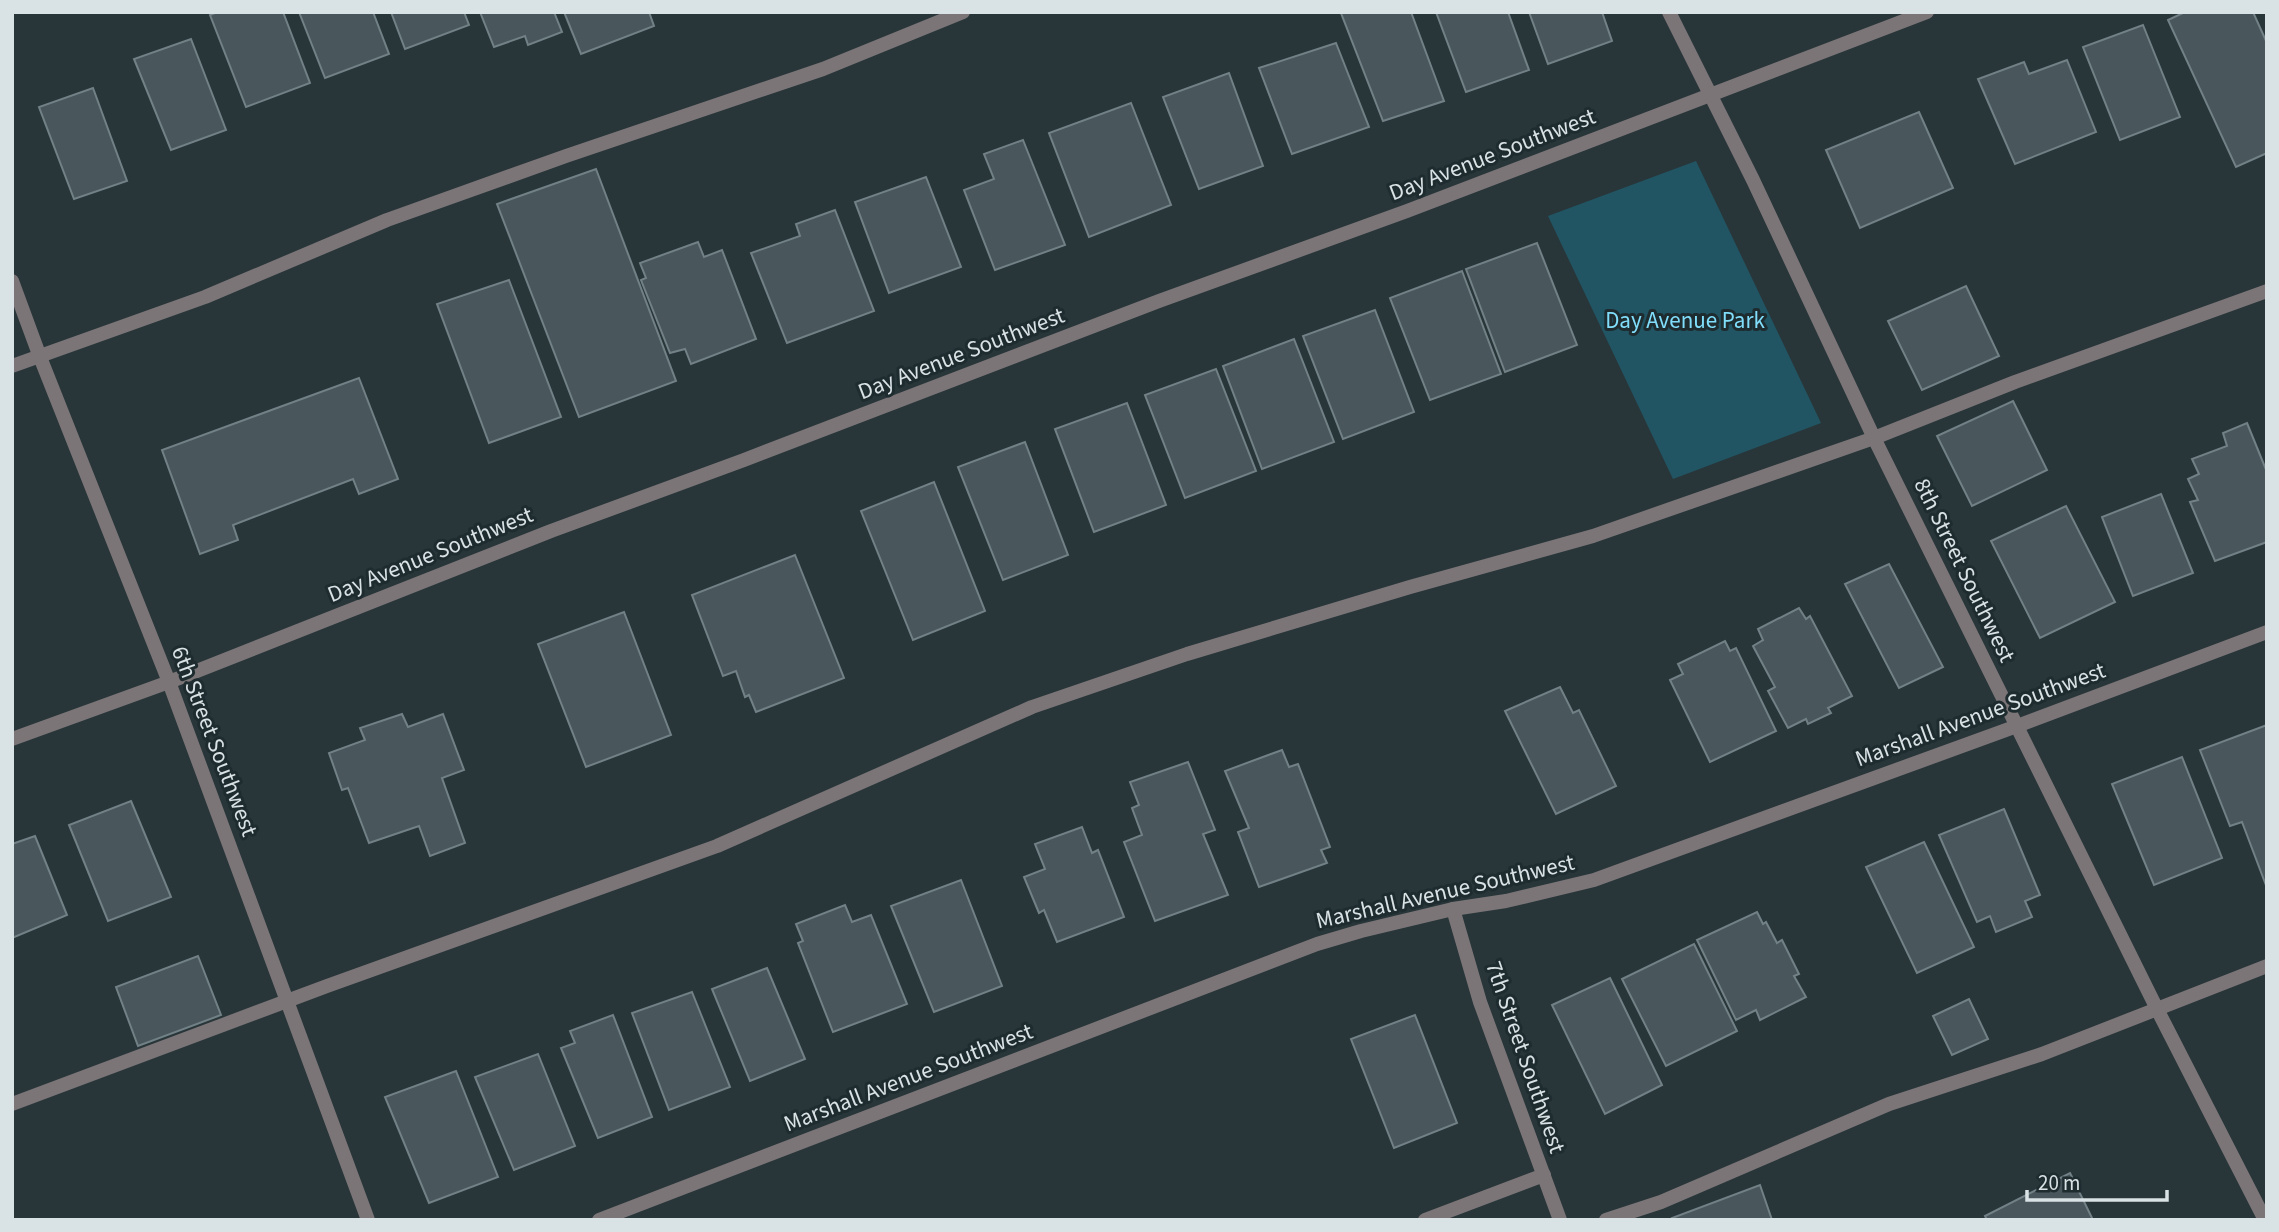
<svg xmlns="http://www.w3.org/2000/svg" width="2279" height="1232" font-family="'Source Sans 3',sans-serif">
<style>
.green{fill:#225563}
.building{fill:#49575c;stroke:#728186;stroke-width:2}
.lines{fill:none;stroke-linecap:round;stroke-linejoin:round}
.lane{stroke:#7c7577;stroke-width:14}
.street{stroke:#7c7577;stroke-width:14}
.labels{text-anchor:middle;stroke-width:6;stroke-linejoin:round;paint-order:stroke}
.street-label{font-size:23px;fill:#d9e2e5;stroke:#1e2c30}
.park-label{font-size:23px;fill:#80defa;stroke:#1e2c30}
</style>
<rect width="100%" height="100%" fill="#28363a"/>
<path class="green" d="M 1696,161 L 1821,423 L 1673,479 L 1548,216 Z"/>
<g class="building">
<path d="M 217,12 L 283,12 L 310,83 L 246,107 L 210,15 Z"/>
<path d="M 299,12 L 373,12 L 389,54 L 325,78 Z"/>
<path d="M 391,12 L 464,12 L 469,25 L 405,49 Z"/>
<path d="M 480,12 L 554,12 L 562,32 L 528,45 L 525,36 L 494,47 Z"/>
<path d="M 564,12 L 649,12 L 654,26 L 581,54 Z"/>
<path d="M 1344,12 L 1411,12 L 1444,101 L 1383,121 L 1341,13 Z"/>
<path d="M 1436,12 L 1508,12 L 1529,70 L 1466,92 Z"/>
<path d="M 1529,12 L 1602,12 L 1612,41 L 1548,64 Z"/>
<path d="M 2185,12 L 2253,12 L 2267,43 L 2267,153 L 2236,167 L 2168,20 Z"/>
<path d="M 2143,25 L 2180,117 L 2120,140 L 2083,47 Z"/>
<path d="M 191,39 L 226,130 L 171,150 L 134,59 Z"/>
<path d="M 1336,43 L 1369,127 L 1292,154 L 1259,68 Z"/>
<path d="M 2067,60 L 2096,132 L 2015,164 L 1978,79 L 2024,62 L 2029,74 Z"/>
<path d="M 1229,73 L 1263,166 L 1199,189 L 1163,97 Z"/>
<path d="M 93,88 L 127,181 L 74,199 L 39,107 Z"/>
<path d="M 1131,103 L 1171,205 L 1089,237 L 1049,133 Z"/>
<path d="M 1919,112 L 1953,188 L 1860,228 L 1826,150 Z"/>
<path d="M 1023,140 L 1065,245 L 995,270 L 964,190 L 994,179 L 984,154 Z"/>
<path d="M 596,169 L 676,381 L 579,417 L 497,204 Z"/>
<path d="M 926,177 L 961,267 L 889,293 L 855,202 Z"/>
<path d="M 835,210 L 874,311 L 787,343 L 751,253 L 800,236 L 796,224 Z"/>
<path d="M 698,242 L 704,257 L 722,250 L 756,339 L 691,364 L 685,349 L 670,353 L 641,280 L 646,278 L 640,263 Z"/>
<path d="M 1537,243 L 1577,345 L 1505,372 L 1466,269 Z"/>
<path d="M 1462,271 L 1501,374 L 1430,400 L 1390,298 Z"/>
<path d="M 509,280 L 561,417 L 489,443 L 437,304 Z"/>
<path d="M 1966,286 L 1999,356 L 1922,390 L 1888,321 Z"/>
<path d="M 1375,310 L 1414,412 L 1343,439 L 1303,336 Z"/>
<path d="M 1294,339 L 1334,442 L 1262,469 L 1223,366 Z"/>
<path d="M 1216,369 L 1256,471 L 1185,498 L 1145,395 Z"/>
<path d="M 359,378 L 398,479 L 359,494 L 353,479 L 233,525 L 238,540 L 200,554 L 162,450 Z"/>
<path d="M 2013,401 L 2047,470 L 1972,506 L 1937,436 Z"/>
<path d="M 1127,403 L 1166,505 L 1094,532 L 1055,429 Z"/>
<path d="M 2247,423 L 2267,472 L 2267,542 L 2215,561 L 2190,502 L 2198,500 L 2188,479 L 2199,474 L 2192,459 L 2227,446 L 2223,433 Z"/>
<path d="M 1025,442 L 1068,555 L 1003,580 L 958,467 Z"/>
<path d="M 934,482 L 985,611 L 913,640 L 861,511 Z"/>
<path d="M 2161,494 L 2193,573 L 2133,596 L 2102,517 Z"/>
<path d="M 2066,506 L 2115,602 L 2040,638 L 1991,541 Z"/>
<path d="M 795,555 L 844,678 L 756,712 L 749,695 L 745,697 L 736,671 L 723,676 L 692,595 Z"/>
<path d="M 1889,564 L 1943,667 L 1899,688 L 1845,584 Z"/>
<path d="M 1799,608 L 1806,619 L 1810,616 L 1852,696 L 1828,708 L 1831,713 L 1808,724 L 1806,719 L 1788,728 L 1768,691 L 1775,687 L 1753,646 L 1763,640 L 1758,629 Z"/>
<path d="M 624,612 L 671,735 L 586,767 L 538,644 Z"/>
<path d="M 1725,641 L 1730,651 L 1736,648 L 1776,731 L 1710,762 L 1670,680 L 1683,674 L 1678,664 Z"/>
<path d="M 1560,687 L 1573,713 L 1579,710 L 1616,786 L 1556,814 L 1505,711 Z"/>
<path d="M 402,714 L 408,727 L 443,714 L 464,770 L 442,778 L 465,843 L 430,856 L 419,826 L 369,843 L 348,788 L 342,790 L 329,753 L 365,740 L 360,728 Z"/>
<path d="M 2267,725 L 2267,888 L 2242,822 L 2230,826 L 2200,750 Z"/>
<path d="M 1282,750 L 1289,767 L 1298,764 L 1330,847 L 1321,850 L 1327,863 L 1259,887 L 1238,832 L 1249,828 L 1225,771 Z"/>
<path d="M 2182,757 L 2222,858 L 2154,885 L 2112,784 Z"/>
<path d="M 1188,762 L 1215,830 L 1203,834 L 1228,895 L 1155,921 L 1124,842 L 1142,835 L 1132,808 L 1139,805 L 1130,782 Z"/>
<path d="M 131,801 L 171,897 L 108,921 L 69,825 Z"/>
<path d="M 2004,809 L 2040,895 L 2025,901 L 2032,917 L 1996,932 L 1990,916 L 1977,922 L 1939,835 Z"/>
<path d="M 1082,827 L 1092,853 L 1098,850 L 1124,917 L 1057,942 L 1044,910 L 1039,913 L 1024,877 L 1045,869 L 1035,844 Z"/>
<path d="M 35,836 L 67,915 L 12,938 L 12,844 Z"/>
<path d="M 1924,842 L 1974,947 L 1917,973 L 1866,867 Z"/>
<path d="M 961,880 L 1002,986 L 934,1012 L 891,906 Z"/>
<path d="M 845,905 L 852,922 L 871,915 L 907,1004 L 833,1032 L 798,943 L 803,941 L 796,924 Z"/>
<path d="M 1757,912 L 1763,924 L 1766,922 L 1777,943 L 1782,940 L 1799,974 L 1794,976 L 1806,997 L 1760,1020 L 1756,1010 L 1736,1020 L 1697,940 Z"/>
<path d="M 1694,944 L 1737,1031 L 1666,1066 L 1622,979 Z"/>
<path d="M 198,956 L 221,1015 L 138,1046 L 116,987 Z"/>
<path d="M 767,968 L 805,1059 L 750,1081 L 712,989 Z"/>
<path d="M 1610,978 L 1662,1085 L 1605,1114 L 1552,1005 Z"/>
<path d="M 692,992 L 730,1087 L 669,1110 L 632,1013 Z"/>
<path d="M 1969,999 L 1988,1039 L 1952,1055 L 1933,1016 Z"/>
<path d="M 613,1015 L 652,1117 L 598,1138 L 561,1048 L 575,1043 L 570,1031 Z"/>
<path d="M 1415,1015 L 1457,1123 L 1394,1148 L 1351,1039 Z"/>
<path d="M 538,1054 L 575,1146 L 514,1170 L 475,1077 Z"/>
<path d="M 456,1071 L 498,1177 L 429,1203 L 385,1097 Z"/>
<path d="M 2070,1173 L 2093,1220 L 1987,1220 L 1985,1216 Z"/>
<path d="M 1760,1185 L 1772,1220 L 1673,1220 L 1672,1218 Z"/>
</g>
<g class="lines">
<g class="lane">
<path d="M 12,366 L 205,297 L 387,220 L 566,156 L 823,69 L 963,12"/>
<path d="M 12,1104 L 327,986 L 717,846 L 1032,707 L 1187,654 L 1410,587 L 1593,536 L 1874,438 L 2015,382 L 2267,291"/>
<path d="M 1425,1220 L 1544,1175"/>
<path d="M 1606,1220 L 1661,1202 L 1889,1104 L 2042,1054 L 2267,966"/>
</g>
<g class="street">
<path d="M 1669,12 L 1753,180 L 1874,438 L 2157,1009 L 2265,1220"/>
<path d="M 12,281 L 40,357 L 169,682 L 368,1220"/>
<path d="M 12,739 L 169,682 L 551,531 L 744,460 L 1159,301 L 1407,211 L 1927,12"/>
<path d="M 1453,909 L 1480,1002 L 1560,1220"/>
<path d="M 599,1220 L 1317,944 L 1361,931 L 1453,909 L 1506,901 L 1594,880 L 2017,726 L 2267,632"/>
</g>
</g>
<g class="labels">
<g class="street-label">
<text transform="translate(1492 154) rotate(-21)" y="8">Day Avenue Southwest</text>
<text transform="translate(961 353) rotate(-21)" y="8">Day Avenue Southwest</text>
<text transform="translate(430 554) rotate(-22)" y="8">Day Avenue Southwest</text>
<text transform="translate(1965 570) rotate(64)" y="8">8th Street Southwest</text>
<text transform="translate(1980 714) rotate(-20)" y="8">Marshall Avenue Southwest</text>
<text transform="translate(215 741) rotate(69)" y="8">6th Street Southwest</text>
<text transform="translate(1445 891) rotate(-13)" y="8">Marshall Avenue Southwest</text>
<text transform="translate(1526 1057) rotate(71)" y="8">7th Street Southwest</text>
<text transform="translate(908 1077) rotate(-21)" y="8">Marshall Avenue Southwest</text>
</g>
<g class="park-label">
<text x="1685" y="328">Day Avenue Park</text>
</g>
</g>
<rect width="2279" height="1232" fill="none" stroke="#d9e2e5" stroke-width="28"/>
<path d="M2027 1190v10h140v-10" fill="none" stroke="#d9e2e5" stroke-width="3.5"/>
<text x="2038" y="1190" font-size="21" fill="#d9e2e5" stroke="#1e2c30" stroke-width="5" paint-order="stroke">20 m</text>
</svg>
